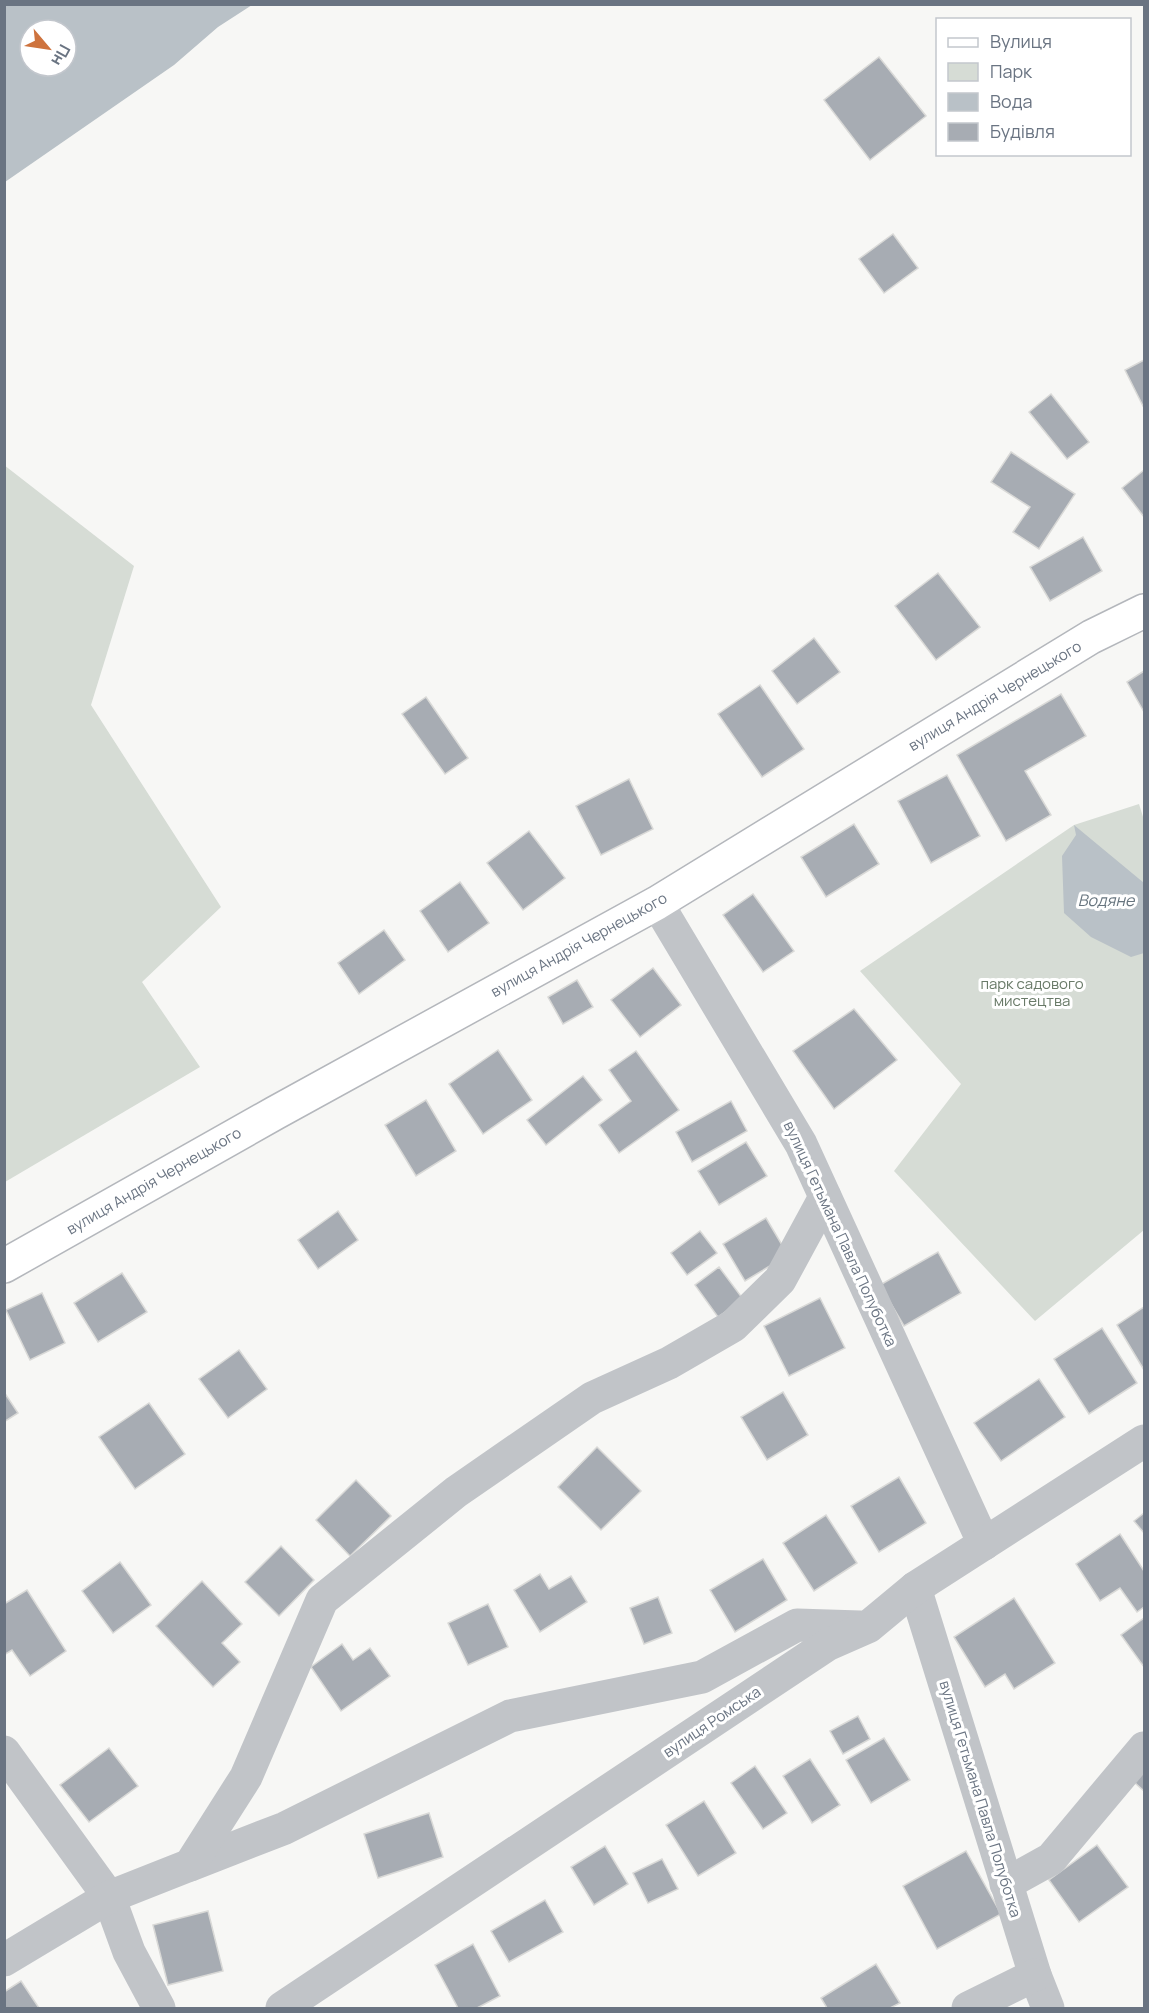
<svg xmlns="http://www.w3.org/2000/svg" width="1149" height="2013" font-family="Manrope,sans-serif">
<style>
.green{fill:#d6dcd5}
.water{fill:#b9c1c7;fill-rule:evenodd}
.building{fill:#a7acb3;stroke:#d9d9d7;stroke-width:1.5}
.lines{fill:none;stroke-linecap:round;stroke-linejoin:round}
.secondary-casing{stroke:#b4b7bc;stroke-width:36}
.street{stroke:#c1c4c8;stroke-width:33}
.secondary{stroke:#fff;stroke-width:33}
.labels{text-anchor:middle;stroke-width:6;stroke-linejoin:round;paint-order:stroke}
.street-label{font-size:15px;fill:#6a7482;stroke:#fff}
.park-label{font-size:15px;fill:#697a68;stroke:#fff}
.water-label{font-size:16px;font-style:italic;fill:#66747e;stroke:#fff}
</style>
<rect width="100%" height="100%" fill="#f7f7f5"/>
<g class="green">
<path d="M 4,465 L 134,566 L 91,705 L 221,907 L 142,982 L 200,1067 L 5,1182 Z"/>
<path d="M 1139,804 L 1144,820 L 1144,1230 L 1035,1321 L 894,1171 L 961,1084 L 860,971 L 1074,825 Z"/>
</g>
<g class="water">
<path d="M 5,4 L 252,4 L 252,5 L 218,27 L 174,65 L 5,182 ZM 30,30 L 66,30 L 66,66 L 30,66 Z"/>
<path d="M 1074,825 L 1144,883 L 1144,953 L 1131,957 L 1091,937 L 1064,913 L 1062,856 L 1076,835 Z"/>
</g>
<g class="building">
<path d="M 879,57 L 926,116 L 870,160 L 824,100 Z"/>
<path d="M 893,234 L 918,268 L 884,293 L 859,259 Z"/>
<path d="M 1144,360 L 1144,405 L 1143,406 L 1125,370 Z"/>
<path d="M 1051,394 L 1089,442 L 1067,459 L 1029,412 Z"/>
<path d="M 1011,452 L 1075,494 L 1039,549 L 1013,532 L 1030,507 L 991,482 Z"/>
<path d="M 1144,470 L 1144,517 L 1122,488 Z"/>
<path d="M 1083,537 L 1102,571 L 1050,601 L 1030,567 Z"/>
<path d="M 938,573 L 980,627 L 936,660 L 895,606 Z"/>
<path d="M 814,638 L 840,672 L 797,704 L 772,671 Z"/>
<path d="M 1144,671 L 1144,712 L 1127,682 Z"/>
<path d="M 760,685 L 804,749 L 762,777 L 718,714 Z"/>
<path d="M 1061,694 L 1086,736 L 1025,771 L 1051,815 L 1006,841 L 957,755 Z"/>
<path d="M 426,697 L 468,758 L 445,774 L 402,714 Z"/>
<path d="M 947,775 L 980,836 L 931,863 L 898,801 Z"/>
<path d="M 629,779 L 653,829 L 601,855 L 576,806 Z"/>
<path d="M 854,824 L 879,864 L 826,897 L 801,857 Z"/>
<path d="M 529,831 L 565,878 L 523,910 L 487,863 Z"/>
<path d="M 460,882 L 489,923 L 448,952 L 420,911 Z"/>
<path d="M 753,894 L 794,951 L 763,972 L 723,915 Z"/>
<path d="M 384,930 L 405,960 L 359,994 L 338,963 Z"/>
<path d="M 653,968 L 681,1005 L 640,1037 L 611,1000 Z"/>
<path d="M 577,980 L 593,1007 L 563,1024 L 548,997 Z"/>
<path d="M 854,1009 L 897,1060 L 834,1109 L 793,1051 Z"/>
<path d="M 498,1050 L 532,1100 L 483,1134 L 449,1084 Z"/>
<path d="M 636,1051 L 679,1110 L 619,1153 L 599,1125 L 631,1101 L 609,1070 Z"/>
<path d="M 583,1076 L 602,1100 L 546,1145 L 527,1120 Z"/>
<path d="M 426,1100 L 456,1151 L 416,1176 L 385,1125 Z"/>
<path d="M 731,1101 L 747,1131 L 692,1162 L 676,1132 Z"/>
<path d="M 746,1142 L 767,1176 L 719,1205 L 698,1171 Z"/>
<path d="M 338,1211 L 358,1240 L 318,1269 L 298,1240 Z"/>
<path d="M 766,1218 L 788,1255 L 745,1281 L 723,1244 Z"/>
<path d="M 700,1231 L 717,1253 L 687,1275 L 671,1253 Z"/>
<path d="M 938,1252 L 961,1293 L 904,1326 L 880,1285 Z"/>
<path d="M 719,1267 L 743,1299 L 718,1317 L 695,1285 Z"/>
<path d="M 122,1273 L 147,1312 L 98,1342 L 74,1303 Z"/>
<path d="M 42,1293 L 65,1343 L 30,1360 L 6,1310 Z"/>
<path d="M 820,1298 L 845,1348 L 789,1376 L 764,1326 Z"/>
<path d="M 1144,1307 L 1144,1370 L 1117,1325 Z"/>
<path d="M 1102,1328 L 1137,1383 L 1089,1414 L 1054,1359 Z"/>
<path d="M 239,1350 L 267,1389 L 228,1418 L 199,1379 Z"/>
<path d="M 1039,1379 L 1065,1417 L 1001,1461 L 974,1423 Z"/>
<path d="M 4,1392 L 18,1413 L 4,1422 Z"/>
<path d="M 783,1392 L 808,1435 L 767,1460 L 741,1417 Z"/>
<path d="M 149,1403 L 185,1454 L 135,1489 L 99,1437 Z"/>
<path d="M 597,1447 L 641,1491 L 601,1530 L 558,1487 Z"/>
<path d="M 899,1477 L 926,1523 L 879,1552 L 851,1506 Z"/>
<path d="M 356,1480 L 391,1516 L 350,1556 L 316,1520 Z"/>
<path d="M 1144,1513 L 1144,1533 L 1134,1521 Z"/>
<path d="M 826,1515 L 857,1563 L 814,1591 L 783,1543 Z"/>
<path d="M 1120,1534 L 1144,1571 L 1144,1607 L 1137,1612 L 1120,1588 L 1100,1601 L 1076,1564 Z"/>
<path d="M 281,1546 L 314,1580 L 279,1616 L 245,1582 Z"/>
<path d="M 763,1559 L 787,1600 L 735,1632 L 710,1590 Z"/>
<path d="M 120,1562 L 151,1605 L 113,1633 L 82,1591 Z"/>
<path d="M 540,1574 L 549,1589 L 571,1576 L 587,1602 L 540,1632 L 514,1590 Z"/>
<path d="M 202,1581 L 242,1624 L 222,1643 L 240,1662 L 213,1687 L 156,1626 Z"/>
<path d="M 27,1590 L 66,1651 L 30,1676 L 12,1650 L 4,1655 L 4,1604 Z"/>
<path d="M 658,1597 L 672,1633 L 644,1644 L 630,1608 Z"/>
<path d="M 1014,1598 L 1055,1663 L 1014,1689 L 1005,1674 L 985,1687 L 954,1637 Z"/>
<path d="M 488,1604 L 508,1647 L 468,1665 L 448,1623 Z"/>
<path d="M 1144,1618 L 1144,1667 L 1121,1635 Z"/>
<path d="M 342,1644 L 353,1660 L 370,1648 L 390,1676 L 341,1711 L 311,1667 Z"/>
<path d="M 858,1716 L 870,1739 L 843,1754 L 830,1731 Z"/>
<path d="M 884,1738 L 910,1780 L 871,1803 L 846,1760 Z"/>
<path d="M 109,1748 L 138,1786 L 89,1822 L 60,1785 Z"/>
<path d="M 810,1759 L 840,1805 L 812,1823 L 783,1776 Z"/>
<path d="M 755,1766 L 787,1813 L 763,1829 L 731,1783 Z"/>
<path d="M 1144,1770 L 1144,1791 L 1134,1782 Z"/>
<path d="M 704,1801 L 736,1853 L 698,1876 L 666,1825 Z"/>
<path d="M 429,1813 L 443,1857 L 378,1878 L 364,1834 Z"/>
<path d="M 1097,1845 L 1128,1887 L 1079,1922 L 1049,1880 Z"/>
<path d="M 605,1846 L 628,1884 L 594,1905 L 571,1867 Z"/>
<path d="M 966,1851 L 1001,1914 L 937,1949 L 903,1886 Z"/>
<path d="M 662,1859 L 678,1889 L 648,1903 L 633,1873 Z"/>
<path d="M 545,1900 L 563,1932 L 509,1962 L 491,1931 Z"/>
<path d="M 208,1911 L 223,1971 L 168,1985 L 153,1925 Z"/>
<path d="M 473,1944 L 500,1996 L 477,2008 L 458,2008 L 435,1965 Z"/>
<path d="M 876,1964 L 900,2003 L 890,2008 L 827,2008 L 821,1998 Z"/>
<path d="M 21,1981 L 39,2008 L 4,2008 L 4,1992 Z"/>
</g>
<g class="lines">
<g class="secondary-casing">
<path id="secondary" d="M 4,1266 L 275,1113 L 657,903 L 1091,637 L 1144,611"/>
</g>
<g class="street">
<path d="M 657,903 L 801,1144 L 984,1544"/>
<path d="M 915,1588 L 1035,1975 L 1048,2008"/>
<path d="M 4,1752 L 109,1897 L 129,1952 L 159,2008"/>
<path d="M 190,1865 L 285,1828 L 510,1716 L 702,1677 L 797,1625 L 860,1627"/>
<path d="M 1006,1884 L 1051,1859 L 1144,1748"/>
<path d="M 4,1960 L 109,1897 L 190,1865 L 246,1777 L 322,1600 L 456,1492 L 592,1398 L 669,1363 L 733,1326 L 780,1280 L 825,1197"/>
<path d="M 282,2008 L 827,1645 L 868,1627 L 915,1588 L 1144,1441"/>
<path d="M 968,2008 L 1035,1975"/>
</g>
<use href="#secondary" class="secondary"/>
</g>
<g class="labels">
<g class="street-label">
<text transform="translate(995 696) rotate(-31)" y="5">вулиця Андрія Чернецького</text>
<text transform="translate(579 945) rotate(-29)" y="5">вулиця Андрія Чернецького</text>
<text transform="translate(154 1181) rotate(-30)" y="5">вулиця Андрія Чернецького</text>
<text transform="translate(840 1234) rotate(65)" y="5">вулиця Гетьмана Павла Полуботка</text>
<text transform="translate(712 1722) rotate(-34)" y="5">вулиця Ромська</text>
<text transform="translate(980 1799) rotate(73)" y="5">вулиця Гетьмана Павла Полуботка</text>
</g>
<g class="park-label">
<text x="1032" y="989">парк садового<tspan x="1032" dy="17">мистецтва</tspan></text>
</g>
<g class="water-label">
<text x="1106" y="906">Водяне</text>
</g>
</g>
<rect width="1149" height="2013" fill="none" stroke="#6a7482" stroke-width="12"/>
<rect x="936" y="18" width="195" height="138" fill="#ffffff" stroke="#c3c7cd" stroke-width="1.5"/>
<rect x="948" y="38" width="30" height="9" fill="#ffffff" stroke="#c3c7cd" stroke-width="1.5"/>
<text x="990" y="48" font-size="18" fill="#6a7482">Вулиця</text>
<rect x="948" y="63" width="30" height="18" fill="#d6dcd5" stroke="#c3c7cd" stroke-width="1.5"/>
<text x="990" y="78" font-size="18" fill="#6a7482">Парк</text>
<rect x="948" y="93" width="30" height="18" fill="#b9c1c7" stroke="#c3c7cd" stroke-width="1.5"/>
<text x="990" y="108" font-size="18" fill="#6a7482">Вода</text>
<rect x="948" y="123" width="30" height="18" fill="#a7acb3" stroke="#c3c7cd" stroke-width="1.5"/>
<text x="990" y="138" font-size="18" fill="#6a7482">Будівля</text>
<g transform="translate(48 48) rotate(119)"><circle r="28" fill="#ffffff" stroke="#c3c7cd" stroke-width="1.5"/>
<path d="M0-4.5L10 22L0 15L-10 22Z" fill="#ce733e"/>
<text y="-9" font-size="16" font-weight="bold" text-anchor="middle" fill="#6a7482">Пн</text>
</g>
</svg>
